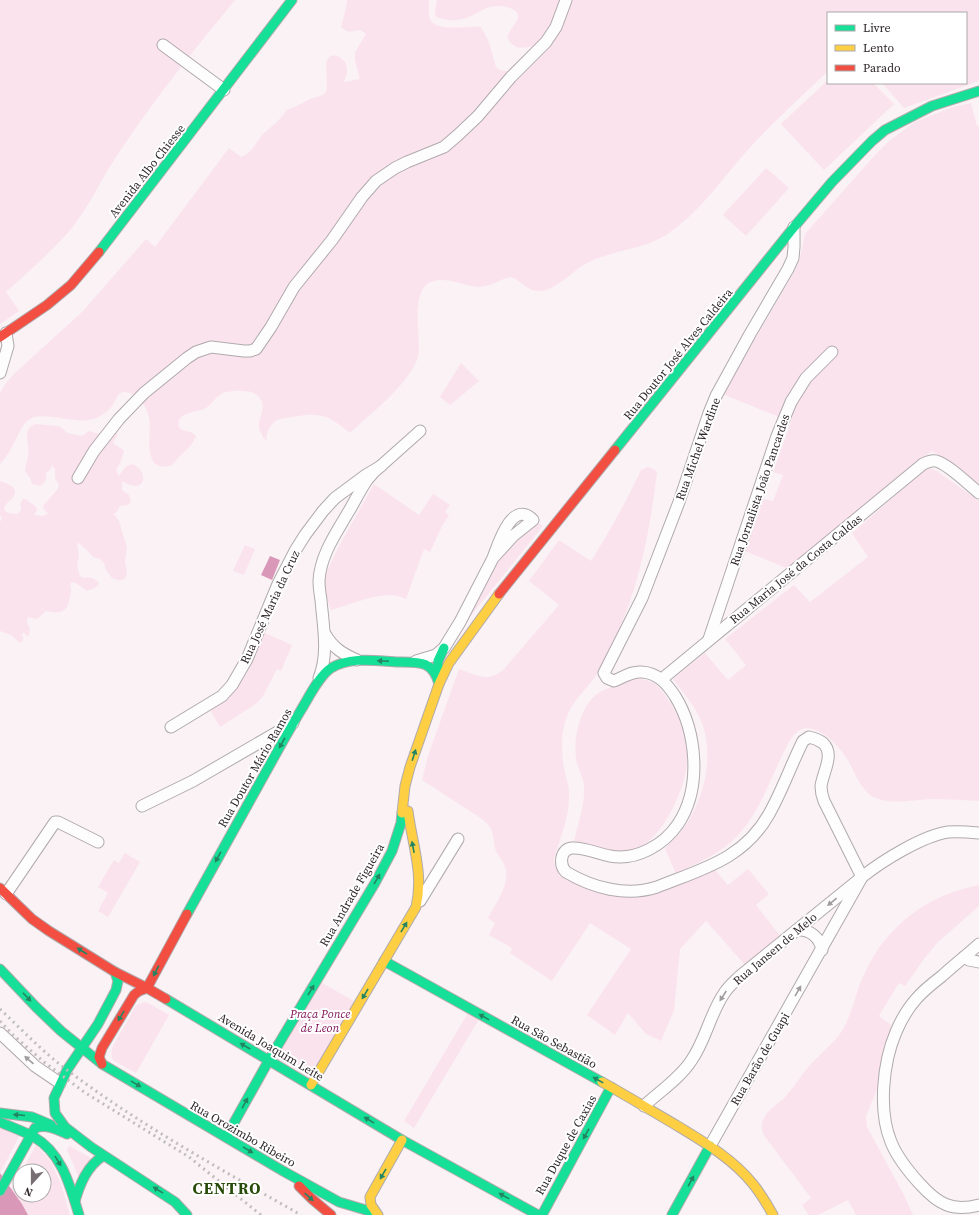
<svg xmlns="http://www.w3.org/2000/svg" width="979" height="1215" font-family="'Source Serif 4',serif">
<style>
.green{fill:#fbe3ed}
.water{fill:#da98b9}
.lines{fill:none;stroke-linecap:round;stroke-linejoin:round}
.street-casing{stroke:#b0aaac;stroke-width:13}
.fast-casing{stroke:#b0aaac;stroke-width:11}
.slow-casing{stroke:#b0aaac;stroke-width:11}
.jam-casing{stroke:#b0aaac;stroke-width:11}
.street{stroke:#fefdfe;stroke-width:11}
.fast{stroke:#16e098;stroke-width:9}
.slow{stroke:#ffcf43;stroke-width:9}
.jam{stroke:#f24e42;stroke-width:9}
.rail{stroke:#bfbdbe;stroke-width:3;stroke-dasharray:2 4;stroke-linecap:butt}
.oneway{fill:#228462}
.oneway2{fill:#a19d9f}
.labels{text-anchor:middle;stroke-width:4;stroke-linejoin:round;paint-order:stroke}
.street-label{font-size:12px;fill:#2f272b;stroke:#fff}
.park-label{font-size:12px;font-style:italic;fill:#7f0f54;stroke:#fff}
.district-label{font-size:16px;font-weight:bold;letter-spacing:1px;fill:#284b09;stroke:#fff}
</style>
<rect width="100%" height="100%" fill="#faf2f5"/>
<g class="green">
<path d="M 0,0 L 235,0 C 193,51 152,102 116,157 C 100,181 89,207 71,229 C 51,252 28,272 6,292 L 19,311 L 0,324 Z"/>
<path d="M 347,0 L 429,0 C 429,6 428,13 430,19 C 437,33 469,25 481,27 L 489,42 L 496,67 L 500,70 L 512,72 L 534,47 C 528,46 522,49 516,47 C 515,46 511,44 511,43 C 498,32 533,17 510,8 C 487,0 478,17 457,20 C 450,21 442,19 436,17 L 435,11 L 437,0 L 979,0 L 979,81 L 904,108 L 882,83 L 966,83 L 966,13 L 828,13 L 828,71 C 804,94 779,117 756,141 C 726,172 703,211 666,235 C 642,250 613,250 589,262 C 574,269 556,291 539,291 C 525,291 521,279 510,277 C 499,280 490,287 478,287 C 463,286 446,276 431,282 C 409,290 422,340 418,356 C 412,382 370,414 350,433 C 331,418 324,412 299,416 C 291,417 284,418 277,420 C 269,425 267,432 266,441 C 262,436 258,429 259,422 C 261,412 267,405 258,396 C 252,389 231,390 223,393 C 215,396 211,407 204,409 C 197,412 175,413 179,426 C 180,433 191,429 196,436 C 192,446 186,450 179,457 C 177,459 175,462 173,464 C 166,469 155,467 152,459 C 144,440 157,424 143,404 C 140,400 136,396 132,394 C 118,388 118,397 112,406 C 107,413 97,419 89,420 C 73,423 42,411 30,419 C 24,422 22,428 19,433 C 14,443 8,456 0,464 L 0,393 L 6,383 L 14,374 L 83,311 L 146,239 L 155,247 L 229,148 L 241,157 L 247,154 L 253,148 L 263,134 L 278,121 L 287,110 L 301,104 L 310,99 L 323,95 L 326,92 L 327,89 L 326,64 C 328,48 348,57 347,70 C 347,74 345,78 344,82 L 360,79 L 355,61 L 355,52 L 366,34 L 360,30 C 352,31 348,34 341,27 L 346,8 Z"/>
<path d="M 828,80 L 828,83 L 873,83 L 894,104 L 824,170 L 781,124 Z"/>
<path d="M 971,103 L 977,126 L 979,126 L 979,484 L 959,469 L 932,451 L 913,465 L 839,527 L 786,568 L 745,551 L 763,499 L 773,501 L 783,475 L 773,472 L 791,422 L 723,394 L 796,269 L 800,258 L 805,234 L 875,155 L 889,141 L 915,122 L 953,107 Z"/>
<path d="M 766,168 L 789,188 L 746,236 L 723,215 Z"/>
<path d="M 461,363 L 479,381 L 450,405 L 440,397 Z"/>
<path d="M 36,424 L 58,426 L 62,428 L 67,433 L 82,436 L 89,431 L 99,434 L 115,431 L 117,433 L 117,436 L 113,442 C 116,447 121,447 124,451 L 121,461 L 116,470 L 119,476 C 123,471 124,466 132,464 C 151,472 145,496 122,481 L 122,490 L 129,495 L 131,502 L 128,505 L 120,506 L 116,513 L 113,513 L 119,521 L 127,548 L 125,561 L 127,573 L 126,577 L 123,580 L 117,580 L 112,578 L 106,570 L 104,563 L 100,559 L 93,557 L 86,549 L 77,542 L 79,556 L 77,565 L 80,576 C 88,580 90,574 99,583 C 97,588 92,589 87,591 C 82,588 78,583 72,582 L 70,584 C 72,589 71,593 70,597 C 67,613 61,614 46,611 L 37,619 L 28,617 L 27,623 L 30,628 L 29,635 L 27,636 L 24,633 L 22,633 L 23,639 L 22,642 L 19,642 L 11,635 L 0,631 L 0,522 L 2,518 L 0,515 L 0,481 C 6,483 19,487 14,496 C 10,502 6,501 4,510 C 8,514 19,517 21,509 C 21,506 20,504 21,502 L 23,499 L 26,499 L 36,507 L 37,510 L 34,515 L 42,516 L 48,514 L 44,509 L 43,506 L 57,490 L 59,485 L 55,478 L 55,469 L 52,465 L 49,471 L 46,472 C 47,478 46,483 40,486 L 32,484 L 30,478 L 25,471 C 25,466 28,461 28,455 C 30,444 21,428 36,424 Z"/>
<path d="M 648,467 L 655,470 L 657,473 C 650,529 640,583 617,634 C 614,642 611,649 607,656 C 603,663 599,671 595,677 C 583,693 571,702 565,722 C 560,739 562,757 565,773 C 567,780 569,787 569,794 C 570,816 560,838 554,859 C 554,865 556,869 561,873 L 618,895 L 714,869 L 728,885 L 748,869 L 769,894 L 756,905 L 781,937 L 745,965 L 706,921 L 680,949 L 674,1010 L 661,1041 L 646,1034 L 628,1013 L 615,1035 L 587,1015 L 631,949 L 590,923 L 552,981 L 510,953 L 512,948 L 489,935 L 495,923 L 488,918 C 495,904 511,884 505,867 C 503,860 497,856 495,848 C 494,844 494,840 493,836 C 492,827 486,822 479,817 L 422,780 L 428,756 L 459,669 C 477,675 487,683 503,670 L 559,605 L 529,581 L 559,540 L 591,561 C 610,531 626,502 641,470 Z"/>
<path d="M 929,468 L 937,471 L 979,501 L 979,801 C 963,800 946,799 930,799 C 916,800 892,804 879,799 C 874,798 869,795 866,791 C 857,782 853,768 846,757 C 838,745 818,724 802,729 C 796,731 792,737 789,742 C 768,780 758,826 719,851 C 706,860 690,866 676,874 L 665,848 C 699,821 717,764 702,723 C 697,709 683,692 673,679 L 705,653 L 728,680 L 746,665 L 725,639 L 794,585 L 810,602 L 868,557 L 852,533 L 926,469 Z"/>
<path d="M 374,484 L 419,515 L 433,494 L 450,505 L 445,512 L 449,515 L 442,526 L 430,552 L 424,549 L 406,599 C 401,597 396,595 390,595 C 371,595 349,605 331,610 L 325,593 L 325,579 L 326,573 L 338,548 Z"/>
<path d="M 534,520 L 543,526 L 465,623 L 492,564 Z"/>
<path d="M 245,545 L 255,549 L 244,575 L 233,571 Z"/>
<path d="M 265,633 L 292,645 L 281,671 L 277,669 L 263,696 L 257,703 L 220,727 L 209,708 C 216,703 224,699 230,694 C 248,679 256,653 265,633 Z"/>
<path d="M 631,679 C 638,678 646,679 652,682 C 658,685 661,690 665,695 C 679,715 689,738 687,763 C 685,791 660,845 630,851 C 614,855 590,846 574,841 C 578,824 585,805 584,787 C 584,777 577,768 576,758 C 573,737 581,703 600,692 C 610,687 621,683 631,679 Z"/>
<path d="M 125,853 L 140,862 L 108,917 L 98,911 L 108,893 L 98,887 L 114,860 L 119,863 Z"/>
<path d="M 979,885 L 979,906 L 938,942 L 924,959 L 905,986 L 899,983 L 879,1016 L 891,1025 L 884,1053 L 879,1084 L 866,1116 L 867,1127 L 904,1195 L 913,1215 L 856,1215 L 848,1200 L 818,1215 L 809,1215 L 802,1205 L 811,1198 L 765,1137 C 762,1131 760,1126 763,1120 C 767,1109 779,1104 786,1096 C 794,1087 801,1076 808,1067 C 816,1058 826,1050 834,1041 C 848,1027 853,1005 859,986 C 868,964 879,944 896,928 C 920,904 946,892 979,885 Z"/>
<path d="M 319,981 L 357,1003 L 310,1082 L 272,1059 Z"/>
<path d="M 144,1002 L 148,1003 L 169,1015 L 136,1073 L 114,1061 C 111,1057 111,1053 112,1048 L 135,1007 L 137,1005 Z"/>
<path d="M 468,1013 L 479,1019 L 414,1128 L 404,1121 Z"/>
<path d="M 0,1127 L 20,1135 L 0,1173 Z"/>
<path d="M 36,1145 L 51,1162 L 61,1184 L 70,1215 L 28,1215 L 22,1204 L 11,1189 L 20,1174 L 20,1195 L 44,1195 L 44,1171 L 22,1171 Z"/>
<path d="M 69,1146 L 93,1159 L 80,1180 L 67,1150 Z"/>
</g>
<g class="water">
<path d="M 270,556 L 280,560 L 272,580 L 261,575 Z"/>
<path d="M 0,1173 L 22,1204 L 28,1215 L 0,1215 Z"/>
</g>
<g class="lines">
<g class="street-casing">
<g id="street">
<path d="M 163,45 L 224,90"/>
<path d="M 0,373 L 8,346 L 6,333"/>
<path d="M 78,478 L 94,451 L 119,419 L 144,393 L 187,358 L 196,352 L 211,347 L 244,351 L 250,351 L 256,349 L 271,327 L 294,287 L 332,240 L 362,197 L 376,181 L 395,168 L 407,162 L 444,147 L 458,135 L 478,116 L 511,77 L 546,42 L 556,27 L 566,0"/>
<path d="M 325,634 C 333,648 343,654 357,660"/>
<path d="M 709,639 L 777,436 L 791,402 L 806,378 L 832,352"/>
<path d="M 416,661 L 436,655 L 444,648 L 460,622 L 493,558 L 513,536 L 533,520 C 512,498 498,545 493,558"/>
<path d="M 319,678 C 329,654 323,625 321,600 C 320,593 319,588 319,581 C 320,556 336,533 349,511 C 355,501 360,490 367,480 L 374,472 L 420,431"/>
<path d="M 662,679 L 923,464 C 927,462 931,460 936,461 C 948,464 968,484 979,493"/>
<path d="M 171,727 L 222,696 L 232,685 L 247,659 L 278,584 L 295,551 L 305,535 L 323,511 L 335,498 L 366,475 L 381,466"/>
<path d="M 142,806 L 193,781 L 293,723"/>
<path d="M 6,894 L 55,822 L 58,822 L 98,842"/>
<path d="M 420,901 L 458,839"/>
<path d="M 798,930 C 810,929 820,938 822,950"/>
<path d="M 979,944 C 967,955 954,965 942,976 C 933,983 924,990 917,998 C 908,1008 901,1020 896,1032 C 883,1062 878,1111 891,1142 C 897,1157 909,1172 920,1184 C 938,1204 952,1212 979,1205"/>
<path d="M 964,957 L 969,960 L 979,962"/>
<path d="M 0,1033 L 35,1066 L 60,1083"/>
<path d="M 644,1106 C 659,1092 680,1078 691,1061 C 706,1040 710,1013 725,992 C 729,986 735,981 740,976 L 862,877 L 824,801 C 822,796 821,791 821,786 C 823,772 835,754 823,743 C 819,740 814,738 809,737 L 803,741 C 791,765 782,791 769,814 C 744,859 702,869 657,887 C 626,897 593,888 566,872 C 559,865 560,849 572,848 C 584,847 598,854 610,856 C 636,861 664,845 678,824 C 702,788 697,732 675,696 C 667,684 658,673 642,672 C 631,671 624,677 614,681 L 607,678 L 604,673 L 642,598 L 679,502 L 709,413 L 716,396 L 750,334 L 788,269 L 793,258 L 794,247 L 794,227"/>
<path d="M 710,1146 L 862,877 C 882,861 922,836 948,832 C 958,831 969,832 979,833"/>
</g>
</g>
<g class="fast-casing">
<g id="fast">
<path d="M 99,252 L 292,0"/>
<path d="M 615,450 L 794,227 L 832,182 L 872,141 L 885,130 L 932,106 L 979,91"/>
<path d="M 438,679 L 438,661 L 444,648"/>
<path d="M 187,914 C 211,871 234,829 258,786 C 272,761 286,735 301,710 C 309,697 319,676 331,668 C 351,656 377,661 399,662 C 420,662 433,661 439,684"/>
<path d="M 384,961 L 602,1082"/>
<path d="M 0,969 L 36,1007 L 61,1031 L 102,1064 L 283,1171 L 339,1202 L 366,1210 L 376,1215"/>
<path d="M 115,972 L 118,981 L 116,990 L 98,1024 L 67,1070 L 54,1098 L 55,1113 L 65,1127 L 91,1147 L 175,1202 L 187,1215"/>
<path d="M 166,999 L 402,1140 L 538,1215"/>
<path d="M 0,1113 L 32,1117 L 51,1125"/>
<path d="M 0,1122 C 11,1127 23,1131 34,1137 C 62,1153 70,1186 79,1215"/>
<path d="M 226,1137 L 269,1060 L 375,883 L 392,851 L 401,823 L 402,813"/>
<path d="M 0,1191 L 35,1128 C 47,1124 56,1129 67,1134"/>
<path d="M 75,1201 C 80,1184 87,1166 103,1156"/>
<path d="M 542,1215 L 611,1087"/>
<path d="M 672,1215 L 710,1146"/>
</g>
</g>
<g class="slow-casing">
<g id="slow">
<path d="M 402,813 L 405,786 L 410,767 L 439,684 L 449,663 L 499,594"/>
<path d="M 602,1082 C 627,1096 652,1111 676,1125 C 704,1142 733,1159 753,1184 C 761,1194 767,1204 773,1215"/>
<path d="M 311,1085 L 416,907 C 424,874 412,843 408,811"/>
<path d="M 378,1215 L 371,1205 L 370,1197 L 402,1140"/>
</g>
</g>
<g class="jam-casing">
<g id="jam">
<path d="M 0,337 L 47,305 L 71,285 L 99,252"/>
<path d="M 499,594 L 615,450"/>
<path d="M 0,888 L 32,919 L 49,931 L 115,972 L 147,988 L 166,999"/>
<path d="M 102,1064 L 99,1057 L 102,1048 L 134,995 L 139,991 L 147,988 L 187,914"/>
<path d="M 299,1186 L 312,1199 L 331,1215"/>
</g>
</g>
<use href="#street" class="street"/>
<use href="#fast" class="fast"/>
<use href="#slow" class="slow"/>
<use href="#jam" class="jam"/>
<g class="rail">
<path d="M 0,1009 C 22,1030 43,1052 67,1070 C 140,1125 222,1170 301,1215"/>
<path d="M 0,1021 L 13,1035 L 44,1062 L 84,1092 L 189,1157 L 261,1215"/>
</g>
</g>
<defs><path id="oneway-solid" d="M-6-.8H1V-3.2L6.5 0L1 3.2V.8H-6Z"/></defs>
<g class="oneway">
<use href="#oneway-solid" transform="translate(383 661) rotate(-178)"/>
<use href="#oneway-solid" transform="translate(282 743) rotate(119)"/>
<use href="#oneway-solid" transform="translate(414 755) rotate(-72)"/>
<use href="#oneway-solid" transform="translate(413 847) rotate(-101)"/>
<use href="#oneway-solid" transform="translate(218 857) rotate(119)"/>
<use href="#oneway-solid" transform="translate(377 879) rotate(-60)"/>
<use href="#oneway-solid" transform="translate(404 927) rotate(-59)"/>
<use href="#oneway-solid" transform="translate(82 951) rotate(-148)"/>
<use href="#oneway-solid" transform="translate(156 971) rotate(118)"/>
<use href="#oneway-solid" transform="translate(311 990) rotate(-59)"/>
<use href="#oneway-solid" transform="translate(365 994) rotate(121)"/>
<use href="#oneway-solid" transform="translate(27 997) rotate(46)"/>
<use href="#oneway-solid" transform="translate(121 1016) rotate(121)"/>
<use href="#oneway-solid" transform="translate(484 1017) rotate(-151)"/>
<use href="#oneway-solid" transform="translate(245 1046) rotate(-150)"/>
<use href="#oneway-solid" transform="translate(598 1080) rotate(-151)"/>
<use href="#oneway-solid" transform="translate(136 1084) rotate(31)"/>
<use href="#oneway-solid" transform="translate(245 1103) rotate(-61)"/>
<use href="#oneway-solid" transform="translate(19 1115) rotate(-175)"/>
<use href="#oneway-solid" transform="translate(369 1120) rotate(-149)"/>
<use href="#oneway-solid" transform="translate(586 1134) rotate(119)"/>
<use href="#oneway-solid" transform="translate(248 1150) rotate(31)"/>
<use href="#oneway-solid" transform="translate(58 1161) rotate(58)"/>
<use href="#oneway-solid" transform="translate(383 1174) rotate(120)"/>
<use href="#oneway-solid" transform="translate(691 1181) rotate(-61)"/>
<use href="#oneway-solid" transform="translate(158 1190) rotate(-148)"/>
<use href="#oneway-solid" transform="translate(504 1196) rotate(-151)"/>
<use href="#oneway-solid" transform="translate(309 1197) rotate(42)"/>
</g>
<g class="oneway2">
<use href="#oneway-solid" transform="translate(832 902) rotate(141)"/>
<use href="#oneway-solid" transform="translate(798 991) rotate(-60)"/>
<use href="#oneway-solid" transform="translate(723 996) rotate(123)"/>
<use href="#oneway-solid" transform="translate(29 1060) rotate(-139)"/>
</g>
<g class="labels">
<g class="street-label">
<text transform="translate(147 171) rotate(-52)" y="4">Avenida Albo Chiesse</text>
<text transform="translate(678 354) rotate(-51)" y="4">Rua Doutor José Alves Caldeira</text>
<text transform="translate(698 449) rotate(-70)" y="4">Rua Michel Wardine</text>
<text transform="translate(760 490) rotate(-71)" y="4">Rua Jornalista João Pancardes</text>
<text transform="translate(796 569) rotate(-39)" y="4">Rua Maria José da Costa Caldas</text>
<text transform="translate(270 607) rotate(-65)" y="4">Rua José Maria da Cruz</text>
<text transform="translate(255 768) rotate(-60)" y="4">Rua Doutor Mário Ramos</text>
<text transform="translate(352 895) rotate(-60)" y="4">Rua Andrade Figueira</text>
<text transform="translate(775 949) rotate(-40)" y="4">Rua Jansen de Melo</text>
<text transform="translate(554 1042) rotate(29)" y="4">Rua São Sebastião</text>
<text transform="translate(271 1047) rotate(31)" y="4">Avenida Joaquim Leite</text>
<text transform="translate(760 1059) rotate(-60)" y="4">Rua Barão de Guapi</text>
<text transform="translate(243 1134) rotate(30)" y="4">Rua Orozimbo Ribeiro</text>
<text transform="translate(566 1145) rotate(-61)" y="4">Rua Duque de Caxias</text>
</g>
<g class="park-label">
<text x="320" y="1018">Praça Ponce<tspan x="320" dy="14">de Leon</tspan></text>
</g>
<g class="district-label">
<text x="227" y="1194">CENTRO</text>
</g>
</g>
<rect x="827" y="12" width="140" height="72" fill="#ffffff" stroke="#aca9aa"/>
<rect x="835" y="25" width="20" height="6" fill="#16e098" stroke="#aca9aa"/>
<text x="863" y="32" font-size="12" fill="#2f272b">Livre</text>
<rect x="835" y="45" width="20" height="6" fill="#ffcf43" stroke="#aca9aa"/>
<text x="863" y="52" font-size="12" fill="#2f272b">Lento</text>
<rect x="835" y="65" width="20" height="6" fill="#f24e42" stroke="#aca9aa"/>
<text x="863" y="72" font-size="12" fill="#2f272b">Parado</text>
<g transform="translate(32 1183) rotate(201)"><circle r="19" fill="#ffffff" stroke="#aca9aa"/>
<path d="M0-3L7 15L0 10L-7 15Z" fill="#766e72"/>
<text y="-6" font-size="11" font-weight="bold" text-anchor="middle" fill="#2f272b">N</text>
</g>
</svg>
